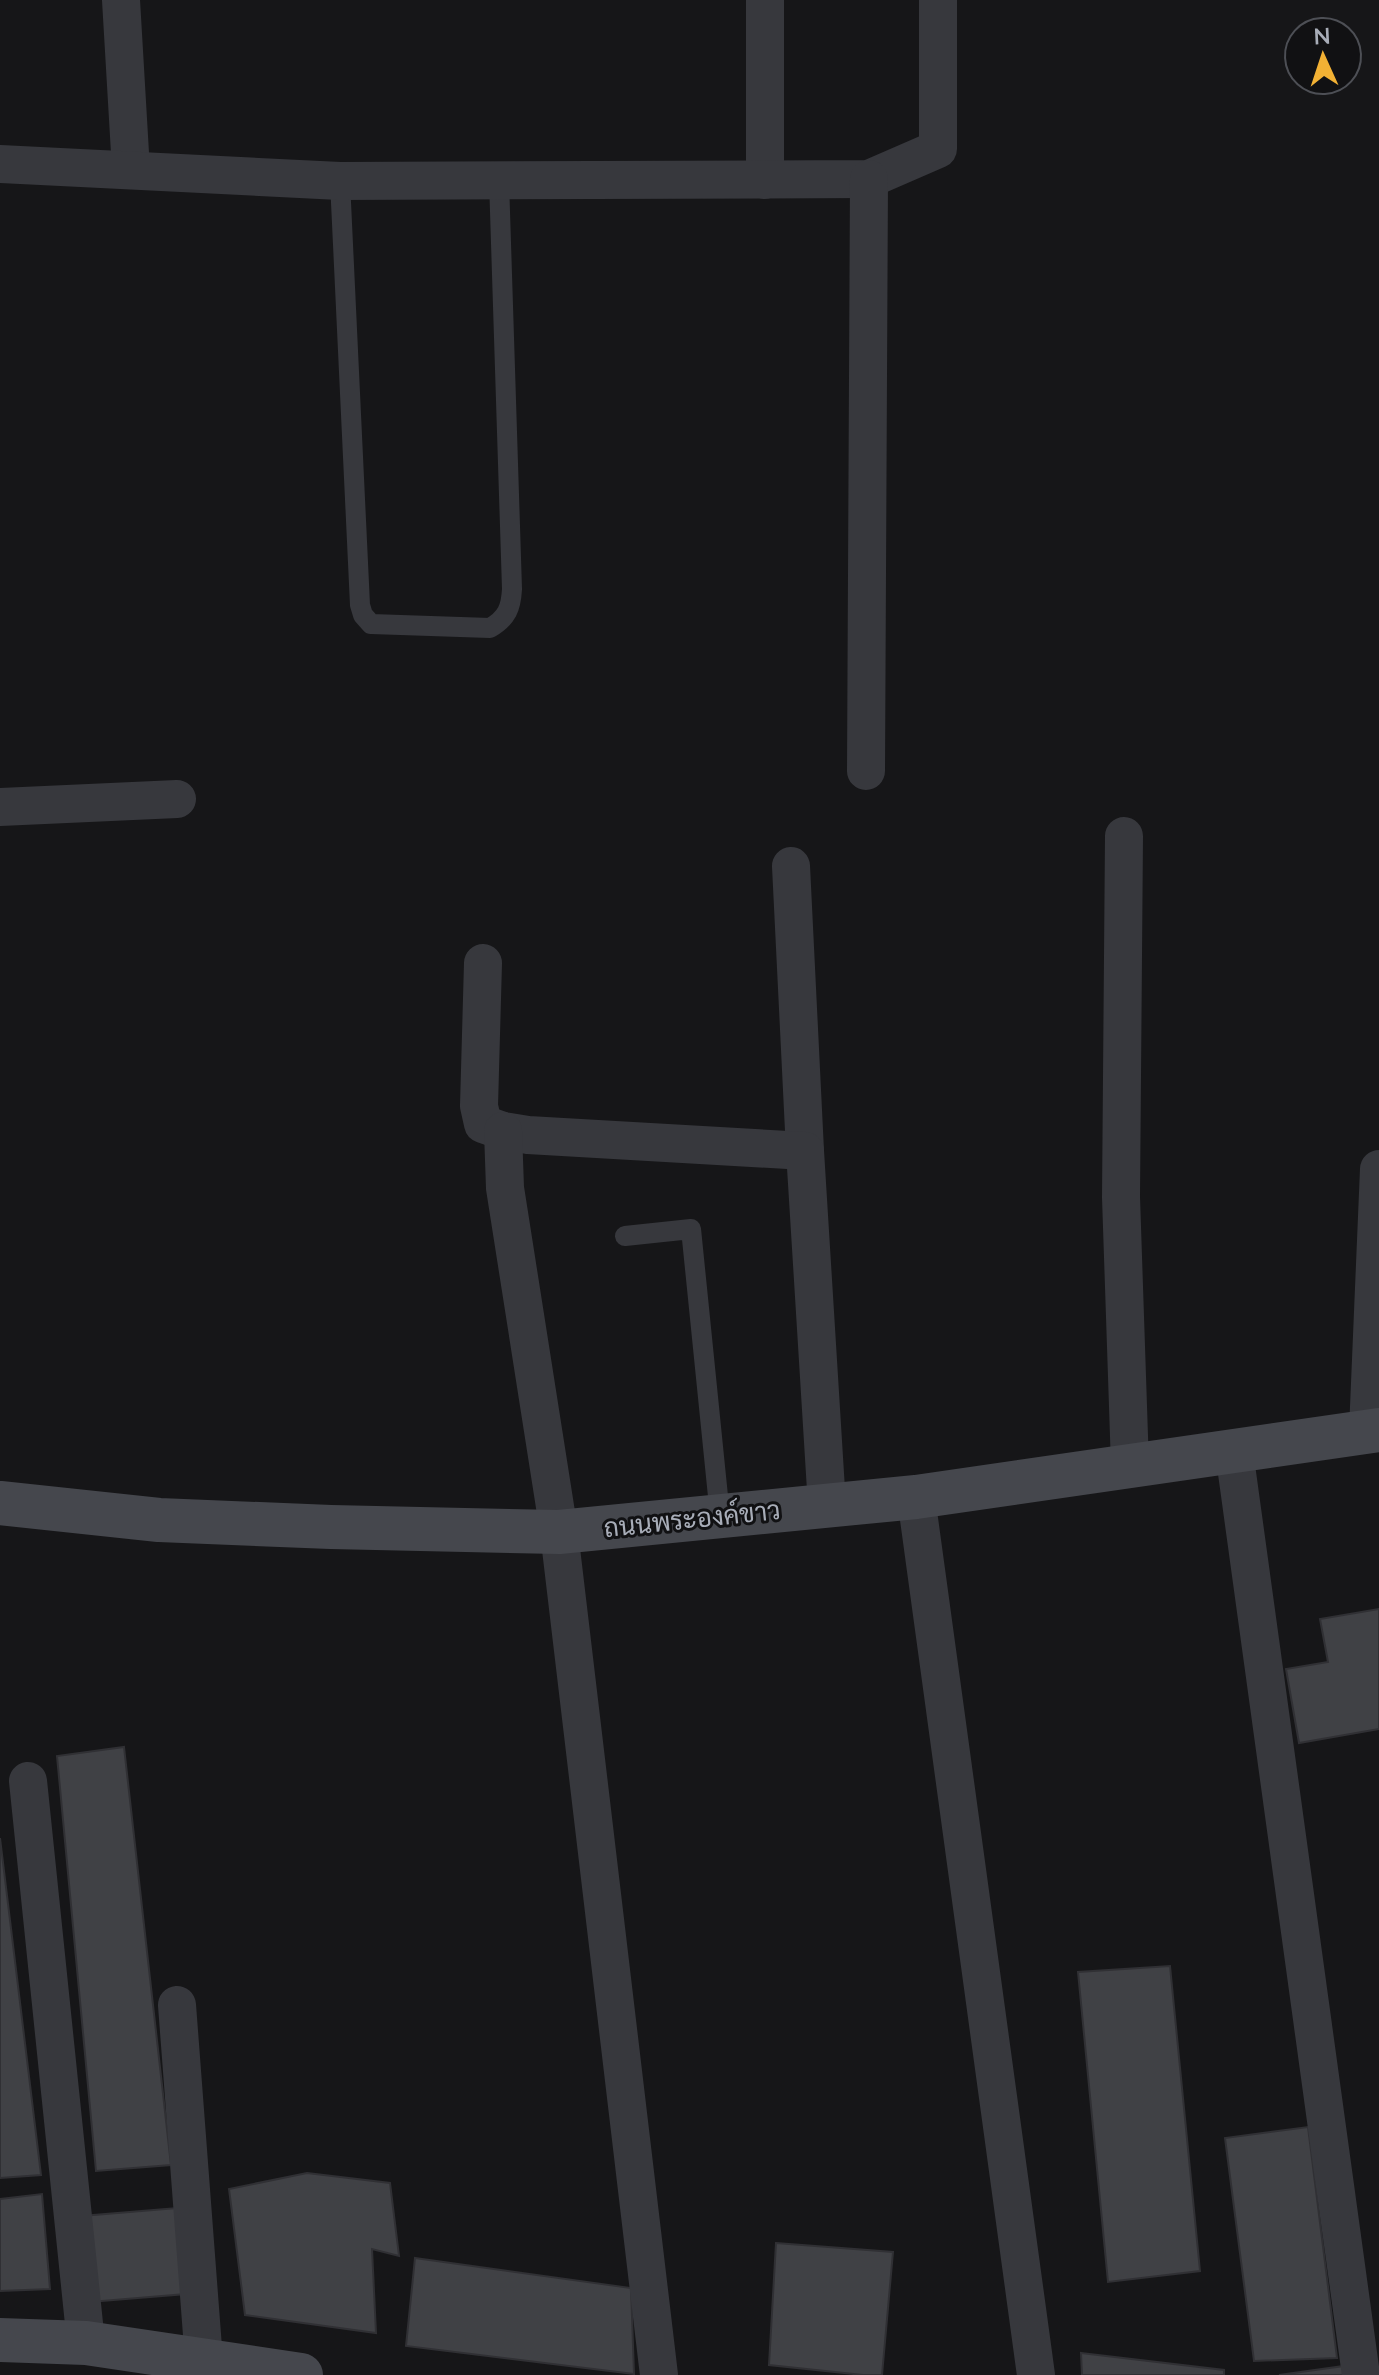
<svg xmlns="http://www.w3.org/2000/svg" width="1379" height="2375" font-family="Lato,Sarabun,sans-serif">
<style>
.building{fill:#404145;stroke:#303034;stroke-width:2}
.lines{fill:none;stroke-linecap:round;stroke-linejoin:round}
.lane{stroke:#37383d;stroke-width:20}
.street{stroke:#37383d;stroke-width:38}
.secondary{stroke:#45474d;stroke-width:44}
.labels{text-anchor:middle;stroke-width:6;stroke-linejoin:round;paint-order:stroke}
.street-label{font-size:26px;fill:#a8adb8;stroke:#111113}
</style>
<rect width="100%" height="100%" fill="#161618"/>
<g class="building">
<path d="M 1379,1609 L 1379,1729 L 1299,1743 L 1286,1669 L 1328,1662 L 1320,1619 Z"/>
<path d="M 124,1747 L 171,2165 L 96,2171 L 57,1756 Z"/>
<path d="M 0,1838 L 41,2175 L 0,2178 Z"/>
<path d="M 1170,1966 L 1200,2271 L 1108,2282 L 1078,1972 Z"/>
<path d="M 1308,2127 L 1337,2358 L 1254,2361 L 1225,2138 Z"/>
<path d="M 307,2173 L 390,2183 L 399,2256 L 372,2249 L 376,2333 L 245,2315 L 229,2189 Z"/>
<path d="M 42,2194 L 50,2289 L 0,2291 L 0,2199 Z"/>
<path d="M 177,2208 L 186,2294 L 90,2302 L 82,2216 Z"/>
<path d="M 776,2243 L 893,2252 L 882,2375 L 863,2375 L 769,2365 Z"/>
<path d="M 415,2258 L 631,2288 L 634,2374 L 406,2346 Z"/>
<path d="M 1081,2353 L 1224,2370 L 1224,2375 L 1082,2375 Z"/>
<path d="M 1344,2366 L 1345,2375 L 1279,2375 Z"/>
</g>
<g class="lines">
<g class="lane">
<path d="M 340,181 L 360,605 L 363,615 L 371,624 L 490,628 C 507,618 511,608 512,589 L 499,180"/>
<path d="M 625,1236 L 691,1229 L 720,1516"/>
</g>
<g class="street">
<path d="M 121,0 L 131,170"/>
<path d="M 765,0 L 765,180"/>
<path d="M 0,164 L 340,181 L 869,179 L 938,149 L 938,0"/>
<path d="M 866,771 L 869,179"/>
<path d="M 0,807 L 177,799"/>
<path d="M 1124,836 L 1121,1197 L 1130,1466"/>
<path d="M 791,866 L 805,1151"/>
<path d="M 483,963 L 479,1106 L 483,1124 L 503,1131 L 528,1135 L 805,1151 L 827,1506"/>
<path d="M 503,1131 L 505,1188 L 559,1532 L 659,2375"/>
<path d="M 1368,1431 L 1379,1169"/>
<path d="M 1234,1451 L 1361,2375"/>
<path d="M 916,1497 L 1036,2375"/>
<path d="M 28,1781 L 86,2343"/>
<path d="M 177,2005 L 204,2361"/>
</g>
<g class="secondary">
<path d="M 0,1503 L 159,1520 L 331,1527 L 559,1532 L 916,1497 L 1379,1430"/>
<path d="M 0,2340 L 86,2343 L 301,2375"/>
</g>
</g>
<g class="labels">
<g class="street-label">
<text transform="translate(692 1519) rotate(-6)" y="9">ถนนพระองค์ขาว</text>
</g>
</g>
<g transform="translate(1323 56) rotate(357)"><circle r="38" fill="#111113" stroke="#4d4f55" stroke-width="2"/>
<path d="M0-6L14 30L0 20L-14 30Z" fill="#f2b134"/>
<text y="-12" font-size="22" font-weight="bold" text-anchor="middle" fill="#a8adb8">N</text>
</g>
</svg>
